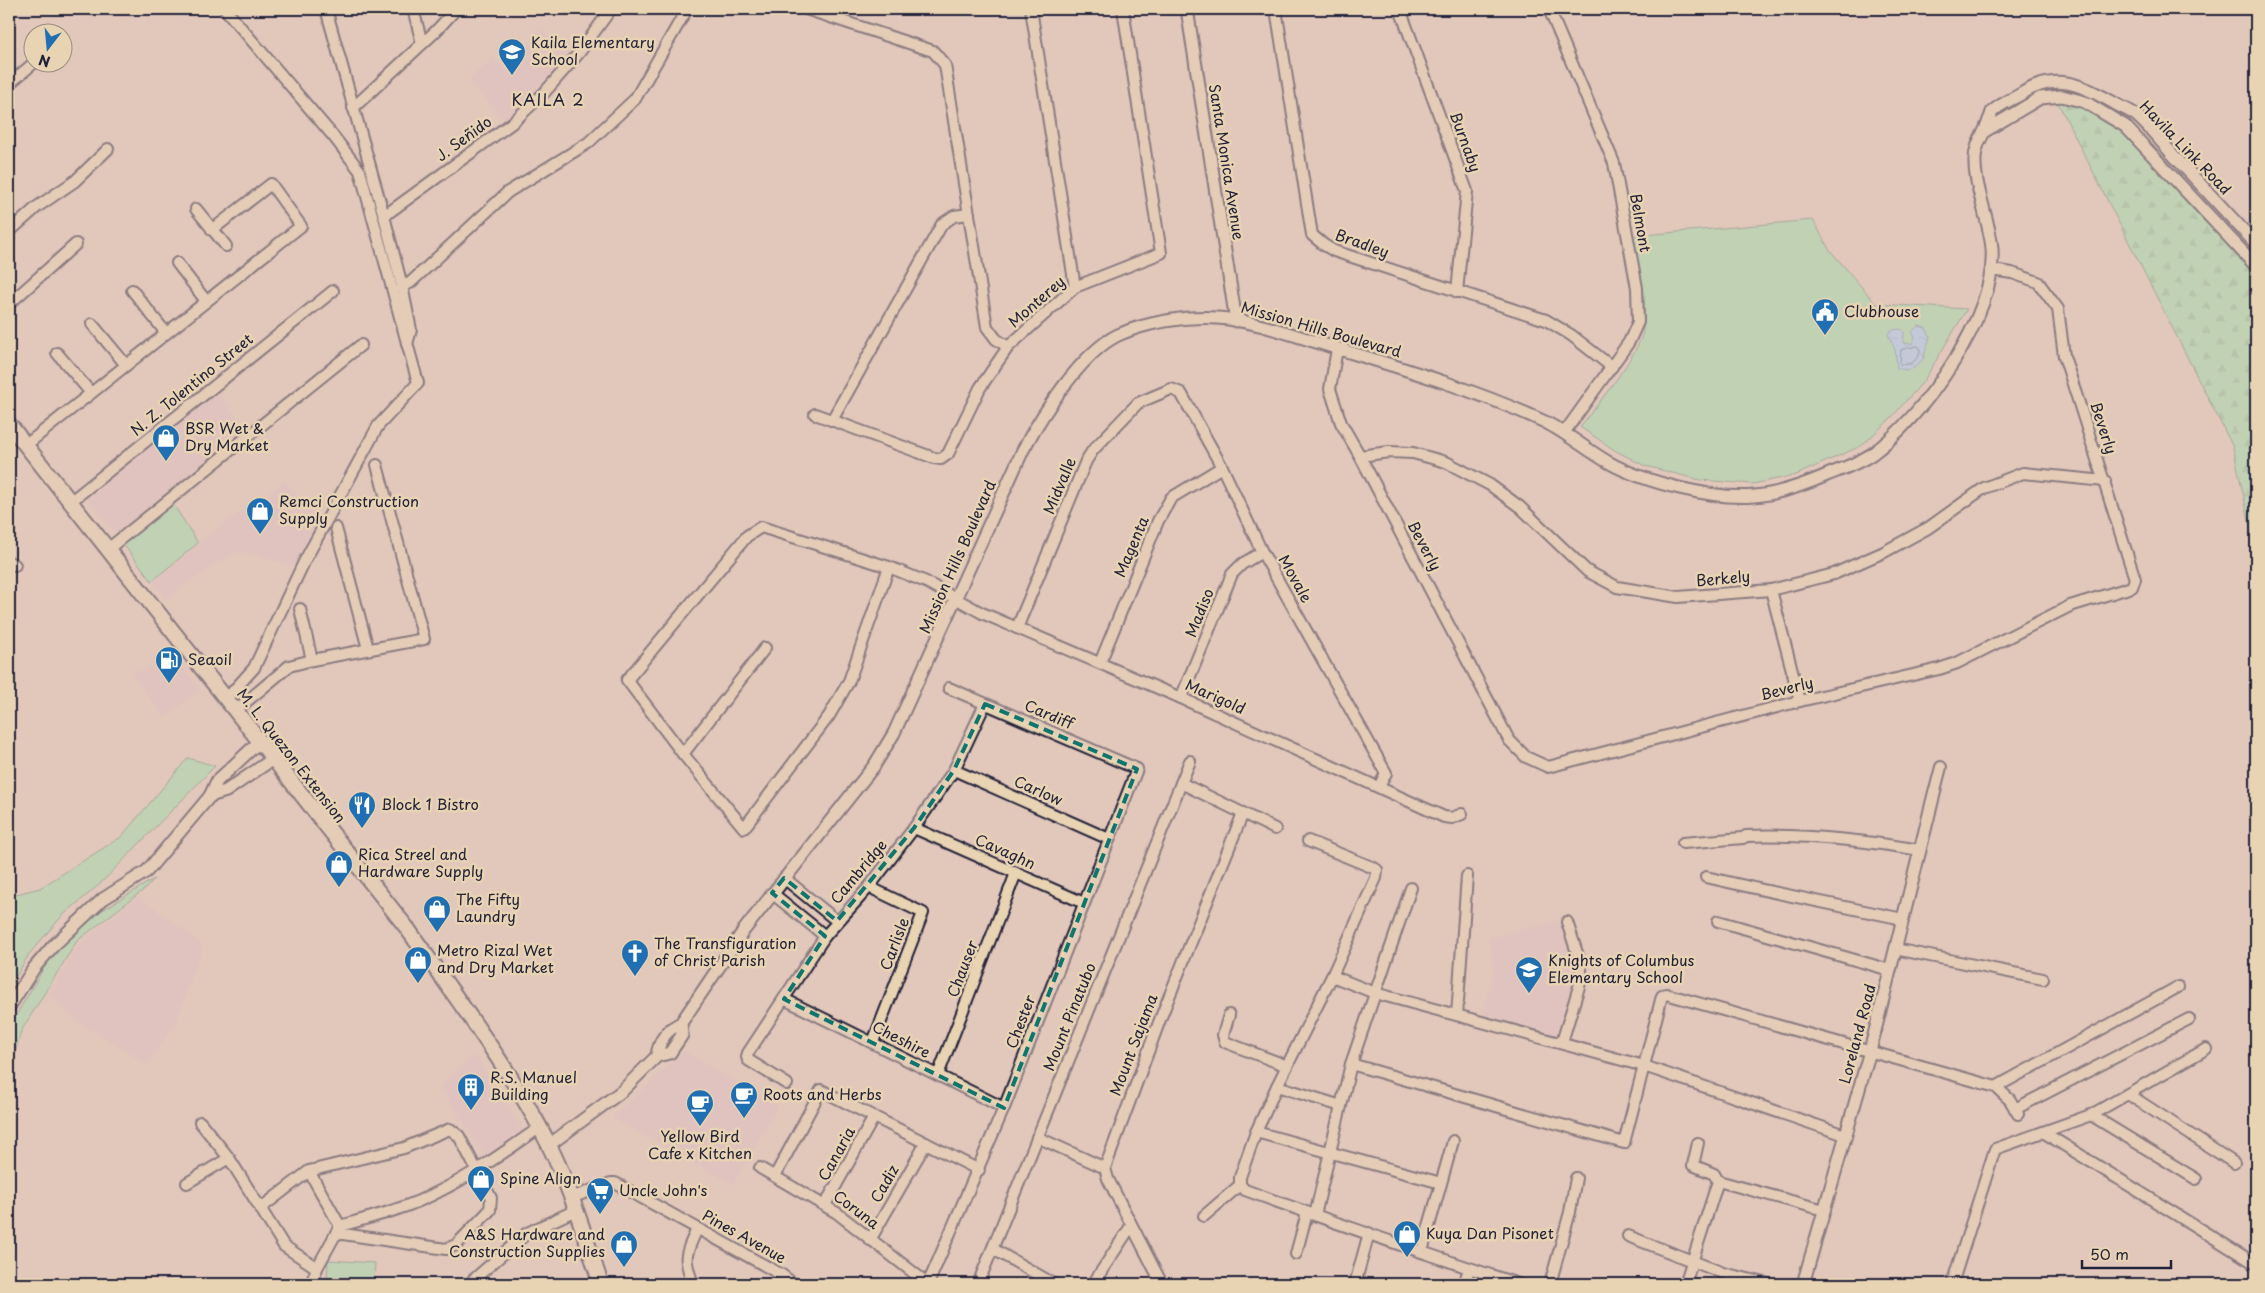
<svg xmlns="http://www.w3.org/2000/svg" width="2265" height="1293" font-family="'Playpen Sans',sans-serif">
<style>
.built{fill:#debfc1}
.green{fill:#98deac;stroke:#5d8074}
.forest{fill:url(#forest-firs);stroke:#5d8074}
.water{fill:url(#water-ripples);stroke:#6e89ae}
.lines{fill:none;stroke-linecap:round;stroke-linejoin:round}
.shore{stroke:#546688;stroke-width:1}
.minor-casing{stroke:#22223b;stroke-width:14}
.tertiary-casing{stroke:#22223b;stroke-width:15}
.secondary-casing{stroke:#22223b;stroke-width:18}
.minor{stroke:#e8d3b2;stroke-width:10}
.tertiary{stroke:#e8d3b2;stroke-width:11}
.secondary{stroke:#e8d3b2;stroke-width:14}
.marked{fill:none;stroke:#0f766e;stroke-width:4;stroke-dasharray:10 6;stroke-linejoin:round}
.labels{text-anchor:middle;stroke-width:5;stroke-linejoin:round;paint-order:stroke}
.poi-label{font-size:15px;fill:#22223b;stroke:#e8d3b2;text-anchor:start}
.street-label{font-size:15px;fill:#22223b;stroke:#e8d3b2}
.neighbourhood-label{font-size:16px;letter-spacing:1px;fill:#22223b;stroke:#e8d3b2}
</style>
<defs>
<pattern id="forest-firs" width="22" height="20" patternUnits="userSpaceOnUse" patternTransform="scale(1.25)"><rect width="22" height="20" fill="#98deac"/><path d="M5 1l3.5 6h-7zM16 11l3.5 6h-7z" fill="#83be95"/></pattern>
<pattern id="water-ripples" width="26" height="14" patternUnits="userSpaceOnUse" patternTransform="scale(1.25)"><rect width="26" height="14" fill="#a0cdfb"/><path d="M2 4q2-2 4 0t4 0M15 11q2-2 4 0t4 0" fill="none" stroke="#8ab0d8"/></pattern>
</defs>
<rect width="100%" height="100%" fill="#e2c7bb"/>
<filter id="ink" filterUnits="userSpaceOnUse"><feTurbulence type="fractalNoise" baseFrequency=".02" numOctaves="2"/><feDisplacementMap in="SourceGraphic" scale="10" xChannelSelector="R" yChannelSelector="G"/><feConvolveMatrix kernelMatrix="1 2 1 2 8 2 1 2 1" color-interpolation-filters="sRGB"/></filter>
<g filter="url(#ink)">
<g class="built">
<path d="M 540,29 L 570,50 L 538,95 L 507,123 L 469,80 L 494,58 L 508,72 Z"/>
<path d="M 215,390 L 246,429 L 117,535 L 85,495 Z"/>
<path d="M 285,481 L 319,519 L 296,566 L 238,551 L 212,566 L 165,599 L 152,581 L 220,527 Z"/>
<path d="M 174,656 L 200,689 L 165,718 L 132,674 Z"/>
<path d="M 139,897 L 203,945 L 176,1022 L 147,1064 L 77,1021 L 49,995 L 79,943 Z"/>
<path d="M 1561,920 L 1575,974 L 1560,1036 L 1483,1014 L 1494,971 L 1489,938 Z"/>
<path d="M 683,1051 L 778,1106 L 733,1184 L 612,1118 Z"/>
<path d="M 475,1055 L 523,1131 L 485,1157 L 440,1086 Z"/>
</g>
<g class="green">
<path d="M 1813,220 L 1829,249 L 1876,304 L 1967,309 L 1923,382 L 1890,419 L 1861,446 L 1796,475 L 1753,484 L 1700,480 L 1645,466 L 1616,451 L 1580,427 C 1596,406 1640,353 1643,331 C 1648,300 1638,266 1633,236 Z"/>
<path d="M 173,504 L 198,543 L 152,581 L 123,544 Z"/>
<path d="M 188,758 L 215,766 L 100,884 L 62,916 L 29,954 L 9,989 L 9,896 L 40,888 L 121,837 Z"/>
<path d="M 154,879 L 146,888 L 77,941 L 21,1031 L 9,1075 L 9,1027 L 48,961 L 81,923 Z"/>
<path d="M 328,1260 L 375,1263 L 374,1281 L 327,1279 Z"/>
</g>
<path class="forest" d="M 2057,101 L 2083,106 L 2125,131 L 2256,274 L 2256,553 L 2233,447 Z"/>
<path class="water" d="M 1918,326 L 1926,328 L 1930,337 L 1923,359 L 1914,368 L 1906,370 L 1897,368 L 1895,350 L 1888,334 L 1891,330 L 1901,329 L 1904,332 L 1903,343 L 1912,344 L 1915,337 L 1912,332 Z"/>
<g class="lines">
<path class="shore" d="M 1918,346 L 1920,349 C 1920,359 1910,367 1900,364 L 1901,350 Z"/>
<g class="minor-casing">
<g id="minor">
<path d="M 225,9 L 334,137 L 360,171 L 418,383 L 378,426 L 304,562 L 254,668 L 226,699"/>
<path d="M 326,9 L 384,216 L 402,286 L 411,330 L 407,344"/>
<path d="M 413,9 L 422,43"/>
<path d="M 806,9 L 933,51 L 945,65 L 987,327 L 996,339 L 1008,347"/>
<path d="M 1031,9 L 1075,287"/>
<path d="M 1276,9 L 1312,235 L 1324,245 L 1334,251 L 1546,320 L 1571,335 L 1612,367"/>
<path d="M 1400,9 L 1467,191 L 1457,292"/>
<path d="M 1549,9 L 1614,163 L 1637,288 L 1638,322 L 1629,342 L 1564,433"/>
<path d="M 9,84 L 35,62"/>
<path d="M 353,108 L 436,31 L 456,9"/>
<path d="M 196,209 L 226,246"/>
<path d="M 384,216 L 512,123 L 544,93 L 579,53 L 611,9"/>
<path d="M 9,232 L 37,207 L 75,181 L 108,149"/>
<path d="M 177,263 L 206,301"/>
<path d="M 402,286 L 410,283 L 508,192 L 588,143 L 635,99 L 687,9"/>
<path d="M 132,290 L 166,333"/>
<path d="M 9,304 L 76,244"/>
<path d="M 92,324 L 126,365"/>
<path d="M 1337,349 L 1330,389 L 1341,423 L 1360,456 L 1509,740 L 1526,757 L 1548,767 L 1800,701 L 1939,669 L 1957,663 L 2070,606 L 2132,587 L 2135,579 L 2064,356 L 2058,309 L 2038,282 L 2012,273 L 1992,270"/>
<path d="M 57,353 L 91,393"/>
<path d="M 815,414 L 934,458 L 941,459 L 948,454 L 980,388 L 1008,347 L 1075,287 L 1161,253 L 1123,9"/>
<path d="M 832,420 L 942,224 L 954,216 L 969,214"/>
<path d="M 26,445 L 301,226 L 271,184 L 212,230"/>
<path d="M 1360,456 L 1389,452 L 1413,453 L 1446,462 L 1490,485 L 1520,507 L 1587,571 L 1617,587 L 1678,597 L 1771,590 L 1834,574 L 1884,552 L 1928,528 L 1984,488 L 2023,473 L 2105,481"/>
<path d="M 70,502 L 333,291"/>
<path d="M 336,528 L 368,649"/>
<path d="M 108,549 L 361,345"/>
<path d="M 9,562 L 15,565"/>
<path d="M 889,567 L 849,681 L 829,716 L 744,828 L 683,754 L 627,680 L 747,536 L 761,527 L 889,567 L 926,582 L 982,613 L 1181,698 L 1444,817 L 1452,818 L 1462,814"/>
<path d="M 1771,590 L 1800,701"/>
<path d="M 300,609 L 312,660"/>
<path d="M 1017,628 L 1086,461 L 1093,450 L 1138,403 L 1171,389 L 1181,393 L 1222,467 L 1262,552 L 1386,773 L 1379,787"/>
<path d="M 1100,663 L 1158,521 L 1171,498 L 1222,467"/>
<path d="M 1181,698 L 1232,574 L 1242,564 L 1262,552"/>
<path d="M 235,711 L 289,666 L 312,660 L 424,639 L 377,465"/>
<path d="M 683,754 L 765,648"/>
<path d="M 954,770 L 1109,839"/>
<path d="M 1181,783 L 1275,829"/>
<path d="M 1935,790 L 1941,767"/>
<path d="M 914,828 L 1084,903"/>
<path d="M 1683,843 L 1743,838 L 1746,836 C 1804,834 1863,840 1920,850"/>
<path d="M 1706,877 L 1763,890 L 1903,919"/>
<path d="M 784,878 L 837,921"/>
<path d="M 869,887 L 923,913 L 873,1042"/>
<path d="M 772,893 L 825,936"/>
<path d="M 1718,921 L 1890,970"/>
<path d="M 1895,949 L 2043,979"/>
<path d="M 1332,976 L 1375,993 L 1644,1066 L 1845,1135"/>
<path d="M 784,999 L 1004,1108"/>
<path d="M 1229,1015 L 1223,1035 L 1225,1042 L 1287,1066"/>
<path d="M 1457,1015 L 1467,876"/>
<path d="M 1562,1042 L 1581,980 L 1581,965 L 1567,922"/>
<path d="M 1351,1064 L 1624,1143 L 1662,996 L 1666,994 L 1996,1087 L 2010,1100 L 2018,1114"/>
<path d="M 938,1075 L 1016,873"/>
<path d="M 787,1084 L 748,1060 L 747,1057 L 748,1053 L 825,936 L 869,887 L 914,828 L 954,770 L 985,704"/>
<path d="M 1277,1086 L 1341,1106"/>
<path d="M 1996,1087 L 2178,987"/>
<path d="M 2128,1094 L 2234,1163"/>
<path d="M 2015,1109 L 2189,1019"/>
<path d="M 2091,1115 L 2196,1179"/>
<path d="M 200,1122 L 229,1158 L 284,1246 L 317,1268"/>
<path d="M 1256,1132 L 1441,1183"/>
<path d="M 2043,1132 L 2256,1264"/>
<path d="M 1037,1137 L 1105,1168"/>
<path d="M 1698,1143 L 1693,1165 L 1714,1174 L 1718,1181 L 1824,1210"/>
<path d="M 760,1168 L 837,1213 L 928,1284"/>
<path d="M 309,1171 L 340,1226"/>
<path d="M 775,1176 L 821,1090 L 979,1170"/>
<path d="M 187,1183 L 229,1158"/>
<path d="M 1240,1185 L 1245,1190 C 1335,1223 1426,1254 1518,1284"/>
<path d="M 571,1198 L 611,1183 L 615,1183 L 782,1275 L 794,1284"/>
<path d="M 825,1205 L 874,1117"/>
<path d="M 261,1208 L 309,1171 L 404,1148 L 450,1129 L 459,1136 L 491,1198 L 490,1210 L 456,1245 L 446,1249 L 336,1233"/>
<path d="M 1315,1215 L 1351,1064 L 1411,888"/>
<path d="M 1204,1216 L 1240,1185 L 1240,1177 L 1256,1132 L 1277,1086 L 1332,976 L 1376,878 L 1377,870 L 1374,868 L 1308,841"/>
<path d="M 1628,1236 L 1723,1273 L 1769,1284"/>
<path d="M 870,1240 L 926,1143"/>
<path d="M 993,1249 L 1054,1284"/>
<path d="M 1422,1251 L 1453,1141"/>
<path d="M 1296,1254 L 1307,1213"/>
<path d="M 311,1284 L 317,1268 L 340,1226 C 372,1217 408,1208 438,1192 C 474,1174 506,1151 539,1128"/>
<path d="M 475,1284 L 473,1280 L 527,1233 L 576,1210"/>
<path d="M 693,1284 C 683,1256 685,1256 697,1229"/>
<path d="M 928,1284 L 1004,1108 L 1137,769 L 949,688"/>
<path d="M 978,1284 L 1190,761"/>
<path d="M 1093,1284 L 1131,1226"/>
<path d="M 1162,1284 L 1108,1179 L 1105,1168 L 1161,1017 L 1243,813"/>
<path d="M 1355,1284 L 1369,1233"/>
<path d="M 1464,1284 L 1469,1269"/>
<path d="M 1550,1284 L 1570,1212 L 1576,1178"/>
<path d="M 1685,1284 L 1718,1181"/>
<path d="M 1952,1284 L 1995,1149 L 2091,1115 L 2206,1049"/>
</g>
</g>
<g class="tertiary-casing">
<g id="tertiary">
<path d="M 1187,9 L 1236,321"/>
<path d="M 1985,131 L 2040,98 L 2062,96 L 2085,102 L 2125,126 L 2256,266"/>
<path d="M 210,796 L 226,791 L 273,759"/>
<path d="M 9,1007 L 34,968 L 53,946 L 103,899 L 147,871 L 210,796 L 217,781 L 259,742"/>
<path d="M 657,1056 C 659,1040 666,1030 681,1023 L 744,930 L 874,766 L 894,733 L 1023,450 C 1041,416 1082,352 1118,335 C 1147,322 1185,316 1217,318 C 1252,320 1289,334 1323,344 C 1395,366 1477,390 1545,422 C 1567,433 1587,450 1608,462 C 1643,482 1714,500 1754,496 C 1779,494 1804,485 1827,475 C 1842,469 1859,463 1872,454 C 1924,416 1997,315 1992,249 C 1990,220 1970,177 1976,151 C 1978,140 1986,131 1989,120 C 1990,118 1991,115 1992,112 C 1998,105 2013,99 2021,94 C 2055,72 2081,84 2114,103 C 2121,107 2129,110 2136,115 C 2150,127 2163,144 2176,158 C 2203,187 2229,215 2256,244"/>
<path d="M 549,1145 L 622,1091 L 657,1056 L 670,1053 L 682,1035 L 681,1023"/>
<path d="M 1803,1284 L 1870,1051 L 1935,790"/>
</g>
</g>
<g class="secondary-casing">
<path id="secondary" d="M 9,424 L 407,928 C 455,997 511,1069 549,1145 C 571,1189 585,1237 601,1284"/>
</g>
<use href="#minor" class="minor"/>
<use href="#tertiary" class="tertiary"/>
<use href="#secondary" class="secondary"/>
</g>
</g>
<path d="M0 0H2265V1293H0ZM 985,704 L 1137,769 L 1004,1108 L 784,999 L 825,936 L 772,893 L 784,878 L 837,921 L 914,828 L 954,770 Z" fill="#e2c7bb" fill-opacity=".55" fill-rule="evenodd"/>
<path class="marked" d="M 985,704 L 1137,769 L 1004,1108 L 784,999 L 825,936 L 772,893 L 784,878 L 837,921 L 914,828 L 954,770 Z"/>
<defs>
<g id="school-pin" transform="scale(1.4375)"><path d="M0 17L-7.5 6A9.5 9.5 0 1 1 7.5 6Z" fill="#1f6fb2" stroke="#e8d3b2"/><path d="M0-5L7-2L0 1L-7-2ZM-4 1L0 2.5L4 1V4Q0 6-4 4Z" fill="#fff"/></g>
<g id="civic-pin" transform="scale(1.4375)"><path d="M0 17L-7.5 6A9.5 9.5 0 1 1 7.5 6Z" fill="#1f6fb2" stroke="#e8d3b2"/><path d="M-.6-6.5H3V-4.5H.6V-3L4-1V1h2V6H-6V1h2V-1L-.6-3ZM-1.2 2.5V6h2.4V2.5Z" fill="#fff"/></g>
<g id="shop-pin" transform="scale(1.4375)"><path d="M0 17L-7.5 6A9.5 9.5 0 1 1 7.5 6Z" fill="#1f6fb2" stroke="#e8d3b2"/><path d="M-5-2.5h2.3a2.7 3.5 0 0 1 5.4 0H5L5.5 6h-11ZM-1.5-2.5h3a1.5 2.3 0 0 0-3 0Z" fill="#fff"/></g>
<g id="fuel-pin" transform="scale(1.4375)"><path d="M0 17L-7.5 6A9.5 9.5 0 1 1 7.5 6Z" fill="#1f6fb2" stroke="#e8d3b2"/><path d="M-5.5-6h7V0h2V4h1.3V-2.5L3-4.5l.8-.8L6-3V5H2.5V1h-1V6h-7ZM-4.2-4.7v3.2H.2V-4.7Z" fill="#fff"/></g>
<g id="restaurant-pin" transform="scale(1.4375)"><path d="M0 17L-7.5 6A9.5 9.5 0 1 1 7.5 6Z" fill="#1f6fb2" stroke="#e8d3b2"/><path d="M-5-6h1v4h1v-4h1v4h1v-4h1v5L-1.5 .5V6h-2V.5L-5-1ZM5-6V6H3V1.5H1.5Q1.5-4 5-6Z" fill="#fff"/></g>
<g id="church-pin" transform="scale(1.4375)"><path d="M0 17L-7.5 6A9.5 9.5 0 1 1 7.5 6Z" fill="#1f6fb2" stroke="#e8d3b2"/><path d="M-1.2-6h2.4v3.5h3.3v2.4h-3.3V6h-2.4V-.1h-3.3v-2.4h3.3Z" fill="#fff"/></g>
<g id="building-pin" transform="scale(1.4375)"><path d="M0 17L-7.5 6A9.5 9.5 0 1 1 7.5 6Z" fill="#1f6fb2" stroke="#e8d3b2"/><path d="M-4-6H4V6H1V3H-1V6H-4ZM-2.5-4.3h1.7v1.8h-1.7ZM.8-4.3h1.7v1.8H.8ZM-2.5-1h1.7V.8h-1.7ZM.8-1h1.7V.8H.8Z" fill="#fff"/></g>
<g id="cafe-pin" transform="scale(1.4375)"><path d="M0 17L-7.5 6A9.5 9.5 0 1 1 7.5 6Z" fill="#1f6fb2" stroke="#e8d3b2"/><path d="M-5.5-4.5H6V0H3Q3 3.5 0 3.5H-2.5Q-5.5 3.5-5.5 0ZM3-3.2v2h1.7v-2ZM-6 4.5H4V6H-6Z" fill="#fff"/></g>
<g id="supermarket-pin" transform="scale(1.4375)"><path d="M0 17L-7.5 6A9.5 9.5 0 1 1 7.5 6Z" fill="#1f6fb2" stroke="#e8d3b2"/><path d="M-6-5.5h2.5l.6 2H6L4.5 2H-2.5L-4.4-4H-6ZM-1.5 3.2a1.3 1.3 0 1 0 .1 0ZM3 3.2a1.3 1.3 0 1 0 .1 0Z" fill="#fff"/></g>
</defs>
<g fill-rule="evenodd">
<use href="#school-pin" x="512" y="52"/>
<use href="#civic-pin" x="1825" y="312"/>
<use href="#shop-pin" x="166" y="438"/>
<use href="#shop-pin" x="260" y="511"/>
<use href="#fuel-pin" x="169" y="660"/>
<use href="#restaurant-pin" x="362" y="805"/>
<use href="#shop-pin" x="339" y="864"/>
<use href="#shop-pin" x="437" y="909"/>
<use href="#church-pin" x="635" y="953"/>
<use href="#shop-pin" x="418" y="960"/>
<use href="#school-pin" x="1529" y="970"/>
<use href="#building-pin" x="471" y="1087"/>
<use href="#cafe-pin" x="744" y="1095"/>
<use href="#cafe-pin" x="700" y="1103"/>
<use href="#shop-pin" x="481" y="1179"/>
<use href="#supermarket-pin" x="600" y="1191"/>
<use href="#shop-pin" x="1407" y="1234"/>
<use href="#shop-pin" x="624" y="1244"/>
</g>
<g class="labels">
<g class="poi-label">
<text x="531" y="48">Kaila Elementary<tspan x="531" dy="17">School</tspan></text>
<text x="1844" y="317">Clubhouse</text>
<text x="185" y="434">BSR Wet &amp;<tspan x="185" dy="17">Dry Market</tspan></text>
<text x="279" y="507">Remci Construction<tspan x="279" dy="17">Supply</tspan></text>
<text x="188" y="665">Seaoil</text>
<text x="381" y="810">Block 1 Bistro</text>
<text x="358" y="860">Rica Streel and<tspan x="358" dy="17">Hardware Supply</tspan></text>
<text x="456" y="905">The Fifty<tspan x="456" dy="17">Laundry</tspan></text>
<text x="654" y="949">The Transfiguration<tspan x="654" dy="17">of Christ Parish</tspan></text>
<text x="437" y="956">Metro Rizal Wet<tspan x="437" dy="17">and Dry Market</tspan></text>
<text x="1548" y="966">Knights of Columbus<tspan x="1548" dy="17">Elementary School</tspan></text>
<text x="490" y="1083">R.S. Manuel<tspan x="490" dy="17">Building</tspan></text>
<text x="763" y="1100">Roots and Herbs</text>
<text x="700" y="1142" text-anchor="middle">Yellow Bird<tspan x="700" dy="17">Cafe x Kitchen</tspan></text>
<text x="500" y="1184">Spine Align</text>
<text x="619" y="1196">Uncle John's</text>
<text x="1426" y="1239">Kuya Dan Pisonet</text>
<text x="605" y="1240" text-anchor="end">A&amp;S Hardware and<tspan x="605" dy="17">Construction Supplies</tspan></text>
</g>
<g class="street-label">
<text transform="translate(464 139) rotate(-36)" y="5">J. Señido</text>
<text transform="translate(1465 142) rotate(70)" y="5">Burnaby</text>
<text transform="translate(2185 148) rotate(46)" y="5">Havila Link Road</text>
<text transform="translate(1226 162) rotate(81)" y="5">Santa Monica Avenue</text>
<text transform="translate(1640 223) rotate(80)" y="5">Belmont</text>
<text transform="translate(1362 244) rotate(20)" y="5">Bradley</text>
<text transform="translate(1037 302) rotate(-41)" y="5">Monterey</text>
<text transform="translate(1321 330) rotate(16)" y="5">Mission Hills Boulevard</text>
<text transform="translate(192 385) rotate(-39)" y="5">N. Z. Tolentino Street</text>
<text transform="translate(2103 428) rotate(72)" y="5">Beverly</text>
<text transform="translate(1060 486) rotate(-67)" y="5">Midvalle</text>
<text transform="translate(1424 546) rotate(62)" y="5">Beverly</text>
<text transform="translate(1132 547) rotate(-67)" y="5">Magenta</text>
<text transform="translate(958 557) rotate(-66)" y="5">Mission Hills Boulevard</text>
<text transform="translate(1295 579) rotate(61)" y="5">Movale</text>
<text transform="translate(1723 579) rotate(-5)" y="5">Berkely</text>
<text transform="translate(1200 613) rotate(-68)" y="5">Madiso</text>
<text transform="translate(1787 689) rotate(-14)" y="5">Beverly</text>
<text transform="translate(1215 697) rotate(24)" y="5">Marigold</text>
<text transform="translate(1049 715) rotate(23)" y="5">Cardiff</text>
<text transform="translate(291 756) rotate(52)" y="5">M. L. Quezon Extension</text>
<text transform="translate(1038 791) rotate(24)" y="5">Carlow</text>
<text transform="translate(1005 852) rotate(24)" y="5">Cavaghn</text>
<text transform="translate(859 872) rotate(-50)" y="5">Cambridge</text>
<text transform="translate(895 944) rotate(-69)" y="5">Carlisle</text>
<text transform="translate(963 969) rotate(-69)" y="5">Chauser</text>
<text transform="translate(1070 1017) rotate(-68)" y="5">Mount Pinatubo</text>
<text transform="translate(1021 1022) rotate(-69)" y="5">Chester</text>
<text transform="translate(1858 1034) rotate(-75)" y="5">Loreland Road</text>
<text transform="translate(901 1040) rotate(27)" y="5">Cheshire</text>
<text transform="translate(1134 1045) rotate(-69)" y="5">Mount Sajama</text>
<text transform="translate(837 1154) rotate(-61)" y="5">Canaria</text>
<text transform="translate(885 1184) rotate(-60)" y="5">Cadiz</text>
<text transform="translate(856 1210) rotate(37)" y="5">Coruna</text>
<text transform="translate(744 1237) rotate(29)" y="5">Pines Avenue</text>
</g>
<g class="neighbourhood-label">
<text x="548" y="106">KAILA 2</text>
</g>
</g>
<rect width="2265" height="1293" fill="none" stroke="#e8d3b2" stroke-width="30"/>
<rect x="15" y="15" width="2235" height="1263" fill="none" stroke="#22223b" stroke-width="2" filter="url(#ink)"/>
<g transform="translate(48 48) rotate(196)"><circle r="24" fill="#e8d3b2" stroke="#998c82"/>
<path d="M0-4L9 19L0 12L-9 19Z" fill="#1f6fb2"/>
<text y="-8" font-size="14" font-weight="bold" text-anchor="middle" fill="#22223b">N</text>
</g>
<path d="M2082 1260v8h89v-8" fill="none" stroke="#22223b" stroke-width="2.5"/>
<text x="2090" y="1260" font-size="15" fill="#22223b" stroke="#e8d3b2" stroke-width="4" paint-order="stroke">50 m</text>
</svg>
